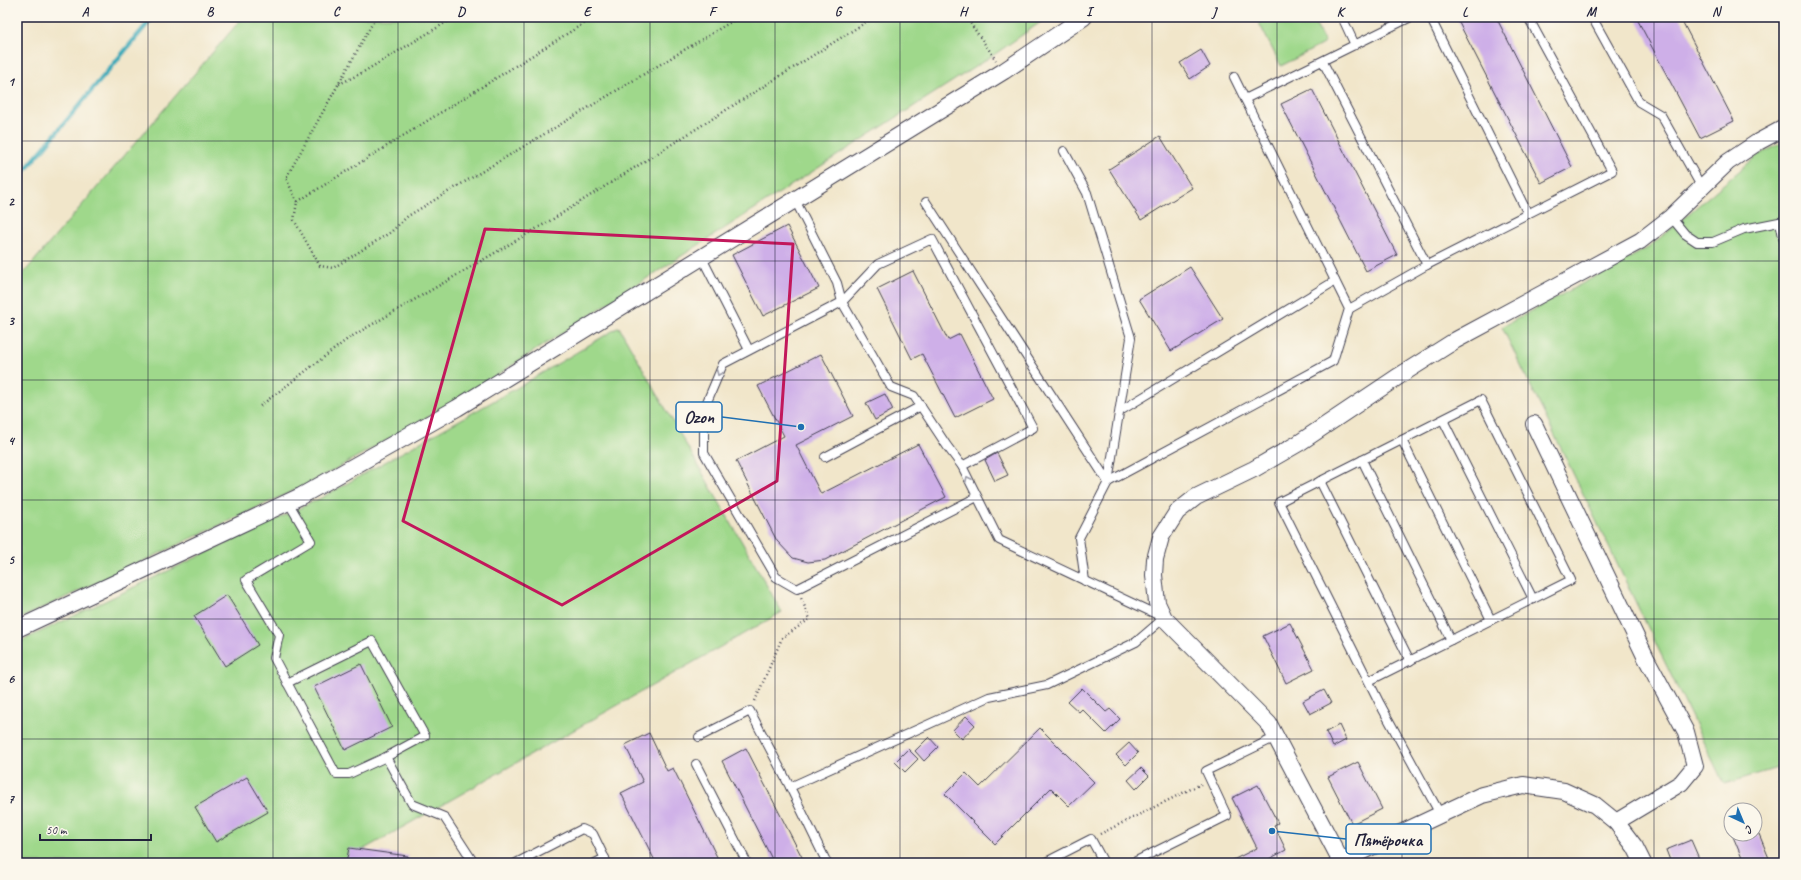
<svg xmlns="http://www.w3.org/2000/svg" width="1801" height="880" font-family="Caveat,sans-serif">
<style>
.green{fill:#9fd88b;stroke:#607d63}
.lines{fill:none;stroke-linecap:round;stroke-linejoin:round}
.stream{stroke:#3baab9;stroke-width:4.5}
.building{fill:#ceafe8}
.lane-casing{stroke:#413f50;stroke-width:10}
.street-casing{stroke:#413f50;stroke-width:18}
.path{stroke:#413f50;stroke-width:2.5;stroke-dasharray:1 3;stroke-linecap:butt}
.lane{stroke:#fff;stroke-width:8}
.street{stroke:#fff;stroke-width:16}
.oneway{stroke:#9c9ca7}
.marked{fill:none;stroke:#c2185b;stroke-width:3;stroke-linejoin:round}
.grid{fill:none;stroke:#22223b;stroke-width:1;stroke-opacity:0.55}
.leader{fill:none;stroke:#1f6fb2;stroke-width:1.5}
.callout-dot{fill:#1f6fb2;stroke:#fbf7ec;stroke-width:1.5}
.callout{fill:#fbf7ec;stroke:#1f6fb2;stroke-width:1.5}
.callout-label{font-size:18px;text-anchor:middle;font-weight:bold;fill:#22223b}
.neatline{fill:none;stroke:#22223b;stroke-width:1.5}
.grid-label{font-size:13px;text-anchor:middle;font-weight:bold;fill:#22223b}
</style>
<rect width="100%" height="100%" fill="#fbf7ec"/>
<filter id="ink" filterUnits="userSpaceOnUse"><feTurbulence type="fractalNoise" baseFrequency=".025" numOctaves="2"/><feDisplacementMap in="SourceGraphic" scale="8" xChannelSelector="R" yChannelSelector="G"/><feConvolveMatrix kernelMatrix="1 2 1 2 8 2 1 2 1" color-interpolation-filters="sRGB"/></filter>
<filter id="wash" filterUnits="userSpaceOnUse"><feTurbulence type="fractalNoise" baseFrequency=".012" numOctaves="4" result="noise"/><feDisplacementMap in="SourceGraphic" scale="16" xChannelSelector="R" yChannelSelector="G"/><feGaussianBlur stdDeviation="0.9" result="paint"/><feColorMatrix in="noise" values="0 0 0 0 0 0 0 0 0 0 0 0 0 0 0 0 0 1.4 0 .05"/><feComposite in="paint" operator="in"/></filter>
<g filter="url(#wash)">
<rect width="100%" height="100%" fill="#f1e6ca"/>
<g class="green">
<path d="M 243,17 L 1048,17 L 995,54 L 455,402 L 312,482 L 17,620 L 17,281 Z"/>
<path d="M 1256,17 L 1312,17 L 1325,43 L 1281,66 Z"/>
<path d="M 1784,142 L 1784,766 L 1724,784 L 1502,327 L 1648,248 L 1758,155 Z"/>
<path d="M 619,327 L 782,612 L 352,856 L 355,863 L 17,863 L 17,643 L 321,498 L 522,385 Z"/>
</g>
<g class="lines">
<path class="stream" d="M 17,180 L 153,17"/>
</g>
<g id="blocks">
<g class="building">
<path d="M 1456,17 L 1496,17 L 1572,167 L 1541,183 Z"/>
<path d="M 1636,17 L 1680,17 L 1734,121 L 1700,138 Z"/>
<path d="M 1201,50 L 1210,66 L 1190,79 L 1180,63 Z"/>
<path d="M 1312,89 L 1397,255 L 1366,271 L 1281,104 Z"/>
<path d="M 1160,136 L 1192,188 L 1141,220 L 1109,169 Z"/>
<path d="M 787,226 L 819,288 L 763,316 L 732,255 Z"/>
<path d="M 1190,267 L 1223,319 L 1171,351 L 1139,299 Z"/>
<path d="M 913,271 L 948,340 L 960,334 L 993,399 L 955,418 L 922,354 L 912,359 L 877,289 Z"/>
<path d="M 821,354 L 853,416 L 796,445 L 821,494 L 918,444 L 946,497 L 825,560 L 808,562 L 793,558 L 777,541 L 736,461 L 784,436 L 758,386 Z"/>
<path d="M 885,394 L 893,410 L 875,420 L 866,403 Z"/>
<path d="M 997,453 L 1008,475 L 995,481 L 985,460 Z"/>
<path d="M 227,595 L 258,645 L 225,666 L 194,616 Z"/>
<path d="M 1290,623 L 1314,669 L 1286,683 L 1263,636 Z"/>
<path d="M 361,664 L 392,727 L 345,750 L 314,687 Z"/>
<path d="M 1082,688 L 1106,712 L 1110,709 L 1120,719 L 1106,733 L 1082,709 L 1079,712 L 1068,702 Z"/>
<path d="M 1324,690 L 1331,703 L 1310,714 L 1303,701 Z"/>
<path d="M 966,716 L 975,725 L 962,739 L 953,730 Z"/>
<path d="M 1339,725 L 1346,740 L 1333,747 L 1326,732 Z"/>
<path d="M 1040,728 L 1094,782 L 1069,806 L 1051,788 L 995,844 L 945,794 L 966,773 L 980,787 Z"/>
<path d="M 649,733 L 667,771 L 673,768 L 720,863 L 656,863 L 621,793 L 643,782 L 625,745 Z"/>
<path d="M 929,737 L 938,747 L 924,761 L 915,751 Z"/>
<path d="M 1129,743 L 1138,753 L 1126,765 L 1116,755 Z"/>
<path d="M 746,748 L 805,863 L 774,863 L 722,761 Z"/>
<path d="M 908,749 L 918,759 L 905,772 L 895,762 Z"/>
<path d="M 1358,762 L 1382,809 L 1352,824 L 1328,777 Z"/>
<path d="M 1141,768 L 1149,776 L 1136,789 L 1128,780 Z"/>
<path d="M 247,777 L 268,812 L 216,842 L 195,807 Z"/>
<path d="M 1258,785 L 1278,823 L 1274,825 L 1286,850 L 1269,859 L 1271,863 L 1227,863 L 1257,848 L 1232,798 Z"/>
<path d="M 1732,834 L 1759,834 L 1771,863 L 1744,863 Z"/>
<path d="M 1691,840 L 1701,863 L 1671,863 L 1666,850 Z"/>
<path d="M 349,848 L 408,856 L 407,863 L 346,863 Z"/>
</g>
</g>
</g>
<g filter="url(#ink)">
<use href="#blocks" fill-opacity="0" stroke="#413f50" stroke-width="1"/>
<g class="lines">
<g class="lane-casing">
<g id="lane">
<path d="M 1342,17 L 1355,45"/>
<path d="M 1430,17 L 1528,214"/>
<path d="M 1592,17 L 1639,102 L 1661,115 L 1701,186"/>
<path d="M 1323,62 L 1427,265 L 1349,309"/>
<path d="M 1245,99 L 1411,17"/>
<path d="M 1064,151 L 1087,193 L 1131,338 L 1108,482"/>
<path d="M 795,200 L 837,283 L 842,302 L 891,387 L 914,396 L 947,446 L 962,466 L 999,540 L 1164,618 L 1136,642 L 1047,685 L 989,697 L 790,787 L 827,863"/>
<path d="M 926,202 L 1108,482"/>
<path d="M 1671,217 L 1685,234 L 1697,242 L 1713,242 L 1744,229 L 1784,221"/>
<path d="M 1780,222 L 1784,241"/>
<path d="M 702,258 L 749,350"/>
<path d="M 1427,265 L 1612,171 L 1528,17"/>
<path d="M 1120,411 L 1335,281"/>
<path d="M 1443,420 L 1533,599"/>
<path d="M 1402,440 L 1491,620"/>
<path d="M 825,457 L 921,406"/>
<path d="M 1362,460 L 1451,640"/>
<path d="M 962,466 L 1033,428 L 932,239 L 878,264 L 842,302 L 723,364 L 704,409 L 704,453 L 776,577 L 797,589 L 977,497"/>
<path d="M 1320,481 L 1410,661"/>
<path d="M 288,502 L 311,541 L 246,580 L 279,635 L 274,658 L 336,774 L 349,774 L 386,757 L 412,804 L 444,817 L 474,863"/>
<path d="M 1085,581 L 1079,538 L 1108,482 L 1333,361 L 1349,309 L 1234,77"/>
<path d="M 1369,681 L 1571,580 L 1481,400 L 1279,502 L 1380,704 L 1440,814"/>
<path d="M 287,683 L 372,641 L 425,736 L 386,757"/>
<path d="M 699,737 L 750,711 L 790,787"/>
<path d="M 696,764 L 747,863"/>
<path d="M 516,863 L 582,829 L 593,834 L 607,863"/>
<path d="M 595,863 L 605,858"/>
<path d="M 1044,863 L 1091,839 L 1104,863"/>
<path d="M 1132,863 L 1227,816 L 1206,771 L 1276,737"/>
</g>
</g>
<g class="street-casing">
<g id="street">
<path d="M 1534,424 L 1646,658 L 1686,732 L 1695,766 L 1681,783 L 1616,822"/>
<path d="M 17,629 L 301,496 L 457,408 L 1004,71 L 1084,17"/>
<path d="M 1341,861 L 1269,724 L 1164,618 L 1157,603 L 1154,575 L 1155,559 L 1161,537 L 1177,512 L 1196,497 L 1254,469 L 1299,443 L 1399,376 L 1456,340 L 1640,241 L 1671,217 L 1728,162 L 1758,142 L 1784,128"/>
<path d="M 1337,863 L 1482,795 L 1523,785 L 1564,791 L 1595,805 L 1616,822 L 1635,847 L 1643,863"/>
</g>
</g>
<g class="path">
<path d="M 594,17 L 297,202 L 294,220 L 320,266 L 333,268 L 391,232 L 408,216 L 739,17"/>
<path d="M 966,17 L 996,60"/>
<path d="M 339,84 L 360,74 L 455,17"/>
<path d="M 297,202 L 286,178 L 376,17"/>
<path d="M 260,406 L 349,338 L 553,219 L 874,17"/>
<path d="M 755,701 L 782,638 L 810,619 L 801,598"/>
<path d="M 1100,834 L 1201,784"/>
</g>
<use href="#lane" class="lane"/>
<use href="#street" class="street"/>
</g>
<defs><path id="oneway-chevron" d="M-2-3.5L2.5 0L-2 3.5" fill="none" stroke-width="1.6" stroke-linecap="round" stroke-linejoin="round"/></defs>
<g class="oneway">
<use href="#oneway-chevron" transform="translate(719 373) rotate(113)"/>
<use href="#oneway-chevron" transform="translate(968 479) rotate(-116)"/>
</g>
</g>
<path class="marked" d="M 485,229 L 793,244 L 777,481 L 562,605 L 403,521 Z"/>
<path class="grid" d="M 148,17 L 148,863M 273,17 L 273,863M 398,17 L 398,863M 524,17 L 524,863M 650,17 L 650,863M 775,17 L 775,863M 900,17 L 900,863M 1026,17 L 1026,863M 1152,17 L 1152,863M 1277,17 L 1277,863M 1402,17 L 1402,863M 1528,17 L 1528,863M 1654,17 L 1654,863M 17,141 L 1784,141M 17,261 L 1784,261M 17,380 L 1784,380M 17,500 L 1784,500M 17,619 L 1784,619M 17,739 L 1784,739"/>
<path class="leader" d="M801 427L722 417M1272 831L1346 839"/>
<g class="callout-dot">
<circle cx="801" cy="427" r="4"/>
<circle cx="1272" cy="831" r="4"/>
</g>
<g class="callout">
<rect x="676" y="402" width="46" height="30" rx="4"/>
<rect x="1346" y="824" width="85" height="30" rx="4"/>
</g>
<g class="callout-label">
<text x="699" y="423">Ozon</text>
<text x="1388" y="846">Пятёрочка</text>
</g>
<rect width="1801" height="880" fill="none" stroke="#fbf7ec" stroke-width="44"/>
<g transform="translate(1743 822) rotate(136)"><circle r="19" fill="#fbf7ec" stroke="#a4a2a5"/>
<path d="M0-3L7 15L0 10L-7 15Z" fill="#1f6fb2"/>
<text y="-6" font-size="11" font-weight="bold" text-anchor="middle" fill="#22223b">С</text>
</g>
<path d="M40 834v6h111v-6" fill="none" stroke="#22223b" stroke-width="2"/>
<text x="46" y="834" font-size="12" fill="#22223b" stroke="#fbf7ec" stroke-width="3" paint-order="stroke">50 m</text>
<rect x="22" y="22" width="1757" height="836" class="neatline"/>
<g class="grid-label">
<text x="85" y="16">A</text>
<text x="210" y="16">B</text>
<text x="336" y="16">C</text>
<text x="461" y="16">D</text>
<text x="587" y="16">E</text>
<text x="712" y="16">F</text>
<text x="838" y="16">G</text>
<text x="963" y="16">H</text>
<text x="1089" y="16">I</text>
<text x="1214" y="16">J</text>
<text x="1340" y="16">K</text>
<text x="1465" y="16">L</text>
<text x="1591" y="16">M</text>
<text x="1716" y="16">N</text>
<text x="11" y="86">1</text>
<text x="11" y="206">2</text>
<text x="11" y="325">3</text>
<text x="11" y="445">4</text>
<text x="11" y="564">5</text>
<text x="11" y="683">6</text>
<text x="11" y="803">7</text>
</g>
</svg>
